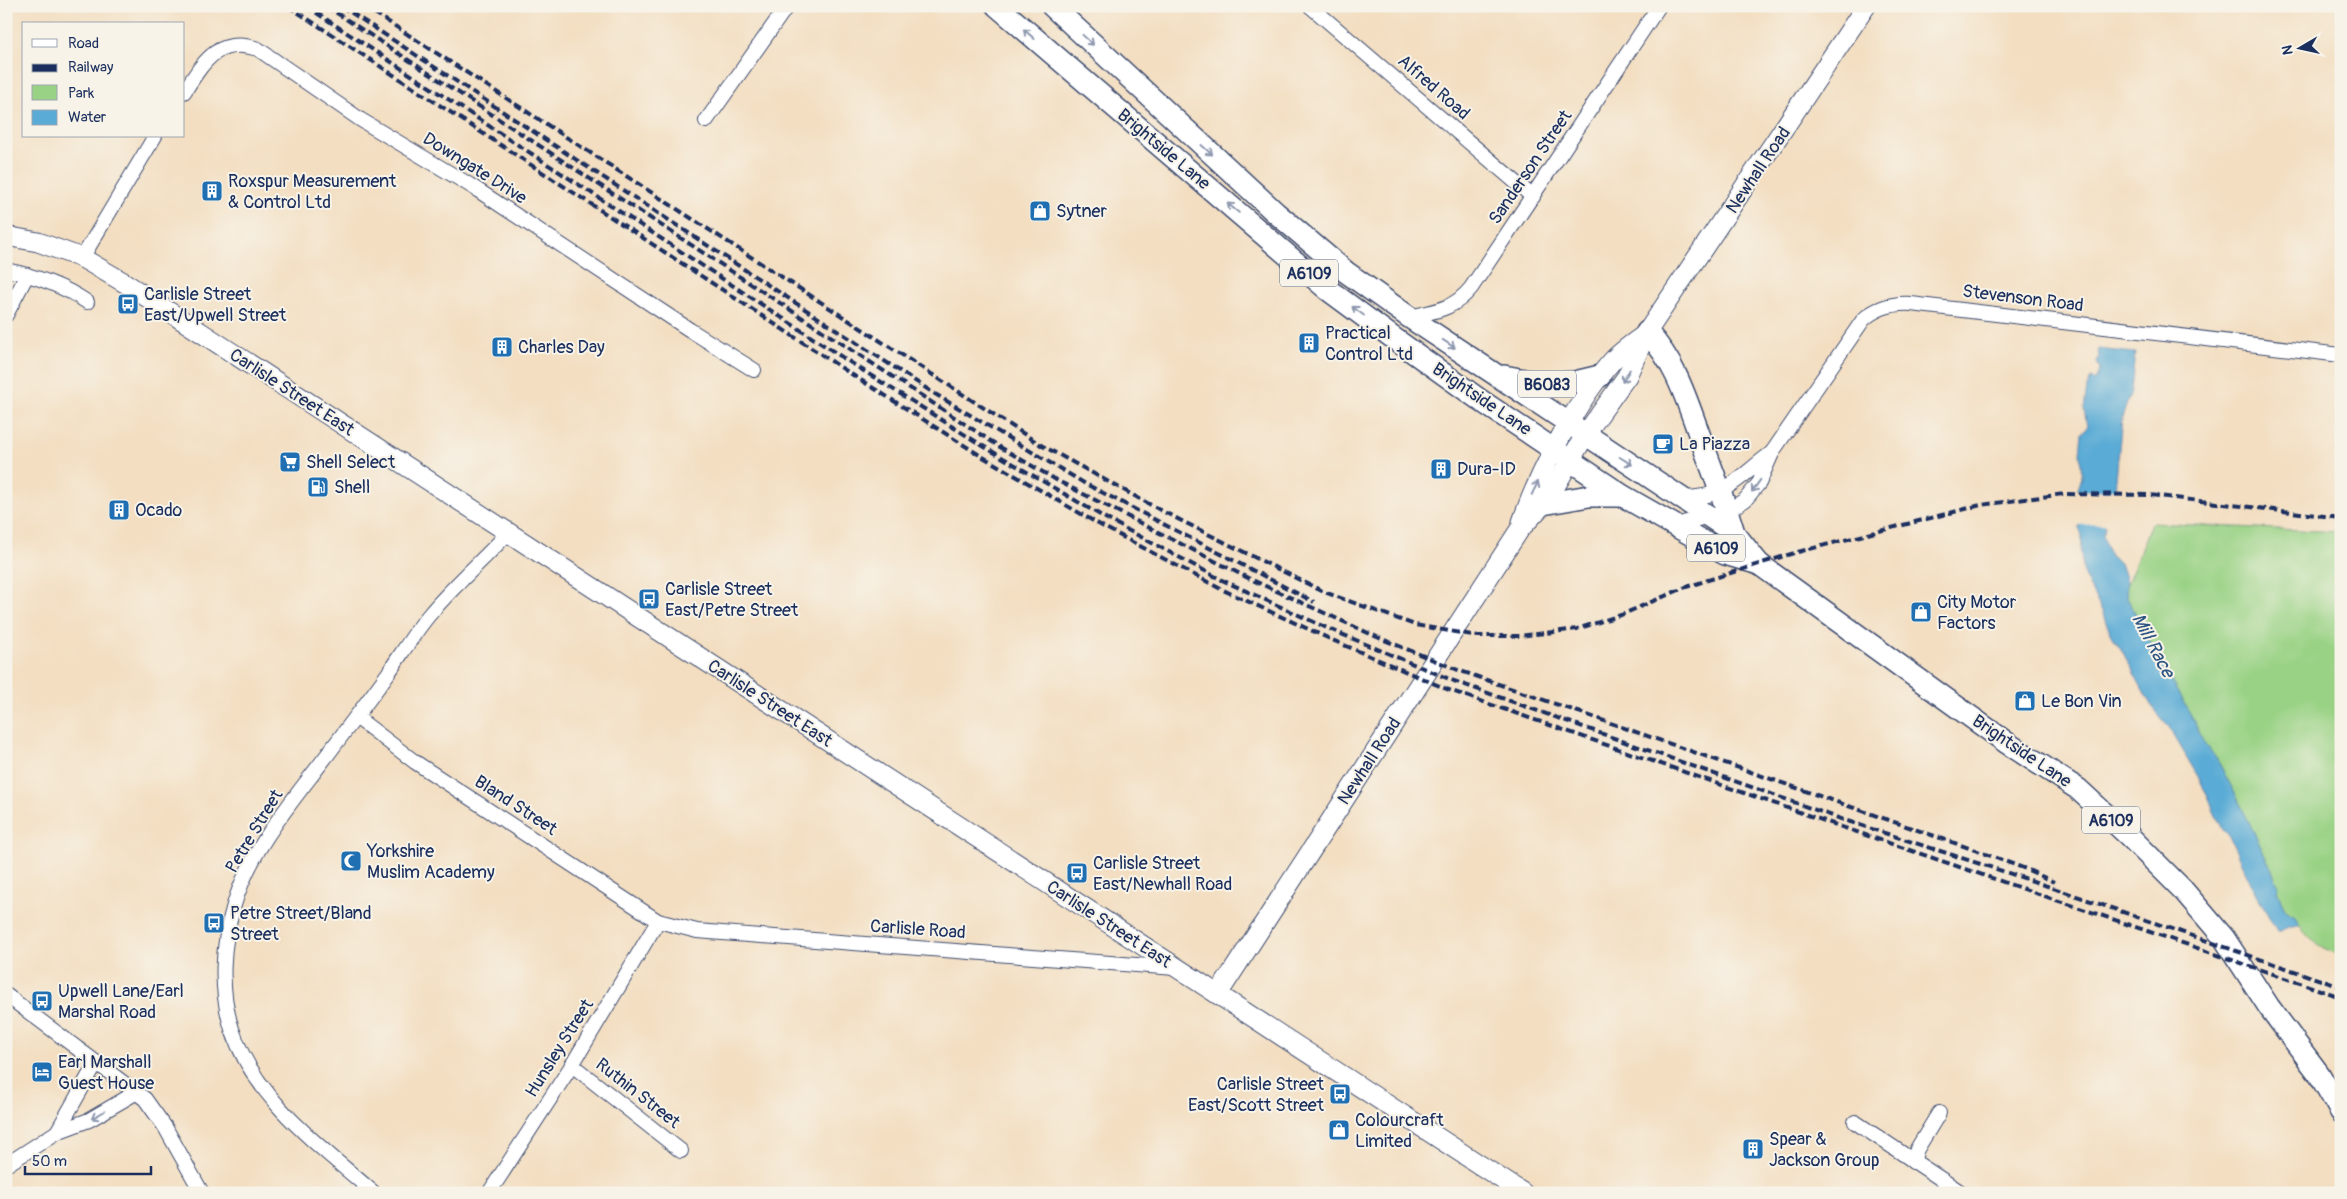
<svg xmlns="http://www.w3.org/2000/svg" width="2347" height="1199" font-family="Pangolin,sans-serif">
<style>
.green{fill:#99d284;stroke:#5a8071}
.water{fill:#5aabd5;stroke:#3a6d9a}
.pier{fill:#f3dec1}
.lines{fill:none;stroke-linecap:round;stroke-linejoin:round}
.minor-casing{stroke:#3b496d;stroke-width:16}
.secondary-casing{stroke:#3b496d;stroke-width:21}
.primary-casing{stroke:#3b496d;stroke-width:24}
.minor{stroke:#fff;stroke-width:14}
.secondary{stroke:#fff;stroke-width:19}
.primary{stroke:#fff;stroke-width:21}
.rail{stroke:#1b2f5e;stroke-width:4;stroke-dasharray:8 4;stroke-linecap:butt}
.oneway{stroke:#8d97ae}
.labels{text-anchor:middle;stroke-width:4;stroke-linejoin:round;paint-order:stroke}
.shield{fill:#f7f3e8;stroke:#5d6a87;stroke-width:1}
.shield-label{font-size:16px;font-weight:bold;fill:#1b2f5e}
.street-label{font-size:18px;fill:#1b2f5e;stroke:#f7f3e8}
.poi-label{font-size:18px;fill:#1b2f5e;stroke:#f7f3e8;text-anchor:start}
.water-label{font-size:19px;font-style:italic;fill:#2e5482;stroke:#f7f3e8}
</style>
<rect width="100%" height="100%" fill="#f7f3e8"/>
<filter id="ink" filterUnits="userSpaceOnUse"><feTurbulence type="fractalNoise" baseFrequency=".02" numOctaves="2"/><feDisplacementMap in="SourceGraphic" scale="10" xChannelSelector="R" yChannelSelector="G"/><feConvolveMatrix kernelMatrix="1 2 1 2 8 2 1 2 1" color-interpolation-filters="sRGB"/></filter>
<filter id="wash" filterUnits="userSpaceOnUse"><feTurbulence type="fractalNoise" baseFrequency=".0096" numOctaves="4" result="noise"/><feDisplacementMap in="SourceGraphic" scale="20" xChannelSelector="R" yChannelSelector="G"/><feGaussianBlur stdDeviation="1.12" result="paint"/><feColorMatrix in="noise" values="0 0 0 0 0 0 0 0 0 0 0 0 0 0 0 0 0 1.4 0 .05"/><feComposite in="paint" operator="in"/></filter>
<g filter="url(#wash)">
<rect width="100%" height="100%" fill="#f3dec1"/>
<path class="green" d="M 2151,523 L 2341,532 L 2341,955 C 2317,947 2305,938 2294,915 C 2284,913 2281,899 2277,890 L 2278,886 C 2260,845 2241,804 2220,765 C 2212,750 2197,738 2195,722 L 2166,673 L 2126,595 L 2127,584 Z"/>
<path class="water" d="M 2098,349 L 2135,353 L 2131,391 L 2122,418 L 2115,490 L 2103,535 L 2110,556 L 2120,563 L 2127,584 L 2126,595 L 2166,673 L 2195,722 C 2197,738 2212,750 2220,765 C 2241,804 2260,845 2279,886 L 2277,890 C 2281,899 2284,913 2294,915 L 2300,926 L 2288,926 L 2281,931 L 2277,931 L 2256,894 L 2228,834 L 2223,830 L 2200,780 L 2169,727 L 2151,705 L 2121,649 C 2114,641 2105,623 2103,613 L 2084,576 L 2081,553 L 2082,536 L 2079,528 L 2077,492 L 2082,477 L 2080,453 L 2082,433 L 2087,427 L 2084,409 L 2087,387 L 2091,378 L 2095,381 L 2100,368 L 2097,363 L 2099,357 Z"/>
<path class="pier" d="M 2118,490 L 2109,524 L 2076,525 L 2075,491 Z"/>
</g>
<g filter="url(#ink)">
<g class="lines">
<g class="minor-casing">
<g id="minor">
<path d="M 1310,6 L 1533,197"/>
<path d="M 184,92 C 204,61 218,36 258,49 L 361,120 L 473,187 L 690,330 L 754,370"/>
<path d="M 706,121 L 787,6"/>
<path d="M 82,258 L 155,136"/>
<path d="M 6,270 C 36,276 62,285 87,302"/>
<path d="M 6,315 L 27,275"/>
<path d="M 1409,317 C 1435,311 1453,310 1471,288 L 1659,6"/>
<path d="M 1683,498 C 1728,498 1739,476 1773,452"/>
<path d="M 1676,525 L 1727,511 L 1745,500 L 1759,483 L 1773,451 L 1863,320 C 1877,307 1893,303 1911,304 L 2341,355"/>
<path d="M 356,717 L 415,762 L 658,921 L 697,931 L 1175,968"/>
<path d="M 6,995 L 145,1099 L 165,1127 L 202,1193"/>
<path d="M 572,1065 L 681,1151"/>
<path d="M 1855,1122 L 1962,1193"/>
<path d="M 57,1132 L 96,1063"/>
<path d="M 1913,1162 L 1917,1149 L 1939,1113"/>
<path d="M 6,1165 L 57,1132 L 89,1120 L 137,1092"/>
<path d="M 374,1193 C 320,1146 255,1100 232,1029 C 219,989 222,944 234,905 C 251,847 295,798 331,750 C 350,724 370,699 389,672 C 402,653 414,633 429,615 C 452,587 482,561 508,533"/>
<path d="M 489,1193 L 572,1065 L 658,921"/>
</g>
</g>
<g class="secondary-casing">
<g id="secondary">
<path d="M 6,236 L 38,242 L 82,258 L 125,283 L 1523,1193"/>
<path d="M 1522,522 C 1539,472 1578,398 1614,359 C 1623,350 1635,342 1644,335"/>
<path d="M 1218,994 L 1520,529 L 1548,499 L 1585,435 L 1627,376 L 1647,332 L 1866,6"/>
</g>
</g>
<g class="primary-casing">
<g id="primary">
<path d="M 997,6 L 1327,289 L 1392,337 L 1480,400 L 1623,496 L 1725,554 L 1759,564"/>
<path d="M 1052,6 L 1276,213 L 1346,272 L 1409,317 L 1734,533 L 1759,564 L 2007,743 L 2078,789 L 2129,836 L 2183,890 L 2224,938 L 2269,1007 L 2319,1074 L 2341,1112"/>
<path d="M 1647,332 C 1677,364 1687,402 1702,442 C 1713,472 1725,502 1734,533"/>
<path d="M 1504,376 L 1545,384 L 1575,382 L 1600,376"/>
<path d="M 1543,504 L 1589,496 L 1623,496"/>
</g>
</g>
<use href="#minor" class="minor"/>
<use href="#secondary" class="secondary"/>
<use href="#primary" class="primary"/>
<g class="rail">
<path d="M 288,6 L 848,372 L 978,454 L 1102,526 L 1221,589 L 1330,639 L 1449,690 L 1839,826 L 2341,997"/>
<path d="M 306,6 L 848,361 L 983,446 L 1107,519 L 1222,580 L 1327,628 L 1454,681 L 1841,819 L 2027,879 L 2341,987"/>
<path d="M 326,6 L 1000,447 L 1058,481 L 1248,578 L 1377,637 L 1458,670 L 1969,848 L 2026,869 L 2054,882"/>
<path d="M 341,6 L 935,394 L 1084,483 L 1314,602"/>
<path d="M 364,6 L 1041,445 L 1162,511 L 1324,592 L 1415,625 L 1478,636 L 1520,636 L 1577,629 L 1621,615 L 1686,587 L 1794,553 L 1981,505 L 2025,499 L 2064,494 L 2150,495 L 2341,518"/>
</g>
</g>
<defs><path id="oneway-shaft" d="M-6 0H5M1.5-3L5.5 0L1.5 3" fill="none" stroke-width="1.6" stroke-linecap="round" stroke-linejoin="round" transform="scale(1.25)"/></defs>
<g class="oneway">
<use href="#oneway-shaft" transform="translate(1029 34) rotate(-139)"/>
<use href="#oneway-shaft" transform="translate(1088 40) rotate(43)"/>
<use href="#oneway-shaft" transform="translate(1207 150) rotate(42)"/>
<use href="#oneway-shaft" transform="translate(1233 208) rotate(-140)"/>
<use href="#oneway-shaft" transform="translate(1358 311) rotate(-143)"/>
<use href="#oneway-shaft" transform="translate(1449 344) rotate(33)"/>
<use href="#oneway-shaft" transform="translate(1626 376) rotate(121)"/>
<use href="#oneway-shaft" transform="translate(1626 461) rotate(32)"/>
<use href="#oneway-shaft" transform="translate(1756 486) rotate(125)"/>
<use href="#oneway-shaft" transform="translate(1535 488) rotate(-64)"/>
<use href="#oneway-shaft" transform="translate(98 1115) rotate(150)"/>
</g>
</g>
<defs>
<g id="building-square" transform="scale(1.125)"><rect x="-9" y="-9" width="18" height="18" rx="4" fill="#1f6fb2" stroke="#f7f3e8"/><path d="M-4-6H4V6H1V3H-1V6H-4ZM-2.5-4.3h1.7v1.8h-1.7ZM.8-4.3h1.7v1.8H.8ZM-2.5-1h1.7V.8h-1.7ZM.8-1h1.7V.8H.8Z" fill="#fff"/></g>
<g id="shop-square" transform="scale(1.125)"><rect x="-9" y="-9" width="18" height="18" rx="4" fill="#1f6fb2" stroke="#f7f3e8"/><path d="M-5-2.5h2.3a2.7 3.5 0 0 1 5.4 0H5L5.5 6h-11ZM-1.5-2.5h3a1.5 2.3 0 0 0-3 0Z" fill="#fff"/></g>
<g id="bus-square" transform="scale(1.125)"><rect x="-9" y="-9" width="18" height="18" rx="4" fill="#1f6fb2" stroke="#f7f3e8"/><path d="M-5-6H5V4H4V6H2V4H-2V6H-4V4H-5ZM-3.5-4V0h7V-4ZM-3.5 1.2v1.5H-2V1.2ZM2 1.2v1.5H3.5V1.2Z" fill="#fff"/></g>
<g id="cafe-square" transform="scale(1.125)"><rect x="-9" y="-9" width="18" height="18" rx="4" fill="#1f6fb2" stroke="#f7f3e8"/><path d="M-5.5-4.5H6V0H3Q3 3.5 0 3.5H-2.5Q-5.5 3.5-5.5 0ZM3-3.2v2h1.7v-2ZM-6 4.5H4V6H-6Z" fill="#fff"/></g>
<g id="supermarket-square" transform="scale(1.125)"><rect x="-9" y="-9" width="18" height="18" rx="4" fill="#1f6fb2" stroke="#f7f3e8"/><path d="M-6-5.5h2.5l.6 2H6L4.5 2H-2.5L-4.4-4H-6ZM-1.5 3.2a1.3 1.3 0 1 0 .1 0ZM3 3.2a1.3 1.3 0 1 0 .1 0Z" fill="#fff"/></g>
<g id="fuel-square" transform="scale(1.125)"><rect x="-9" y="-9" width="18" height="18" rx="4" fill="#1f6fb2" stroke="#f7f3e8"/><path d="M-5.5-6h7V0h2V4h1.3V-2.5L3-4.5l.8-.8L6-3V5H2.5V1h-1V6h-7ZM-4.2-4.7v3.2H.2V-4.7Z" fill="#fff"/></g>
<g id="mosque-square" transform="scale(1.125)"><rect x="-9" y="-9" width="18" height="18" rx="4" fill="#1f6fb2" stroke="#f7f3e8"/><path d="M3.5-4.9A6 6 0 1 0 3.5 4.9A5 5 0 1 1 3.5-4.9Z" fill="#fff"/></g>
<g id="hotel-square" transform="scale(1.125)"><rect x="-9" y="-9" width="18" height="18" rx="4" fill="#1f6fb2" stroke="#f7f3e8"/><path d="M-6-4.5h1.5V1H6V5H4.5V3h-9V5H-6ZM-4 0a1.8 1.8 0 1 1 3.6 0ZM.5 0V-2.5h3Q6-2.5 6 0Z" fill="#fff"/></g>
</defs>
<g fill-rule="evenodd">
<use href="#building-square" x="212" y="191"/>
<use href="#shop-square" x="1040" y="211"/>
<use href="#bus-square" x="128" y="304"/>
<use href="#building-square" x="1309" y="343"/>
<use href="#building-square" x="502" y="347"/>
<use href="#cafe-square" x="1663" y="444"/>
<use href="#supermarket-square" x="290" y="462"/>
<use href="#building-square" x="1441" y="469"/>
<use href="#fuel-square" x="318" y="487"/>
<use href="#building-square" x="119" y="510"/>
<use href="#bus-square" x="649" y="599"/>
<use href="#shop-square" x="1921" y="612"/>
<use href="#shop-square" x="2025" y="701"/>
<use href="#mosque-square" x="351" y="861"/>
<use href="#bus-square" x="1077" y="873"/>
<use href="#bus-square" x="214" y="923"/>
<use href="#bus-square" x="42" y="1001"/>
<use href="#hotel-square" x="42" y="1072"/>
<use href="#bus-square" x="1340" y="1094"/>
<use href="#shop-square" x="1339" y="1130"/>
<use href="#building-square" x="1753" y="1149"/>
</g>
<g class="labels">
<g class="shield">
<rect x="1280" y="259.5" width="58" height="27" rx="4"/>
<rect x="1518" y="370.5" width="58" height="27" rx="4"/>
<rect x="1687" y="534.5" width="58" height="27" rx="4"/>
<rect x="2082" y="806.5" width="58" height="27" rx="4"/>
</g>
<g class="shield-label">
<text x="1309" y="279">A6109</text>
<text x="1547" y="390">B6083</text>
<text x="1716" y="554">A6109</text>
<text x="2111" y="826">A6109</text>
</g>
<g class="street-label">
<text transform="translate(1434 87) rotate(41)" y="6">Alfred Road</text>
<text transform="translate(1164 149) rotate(40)" y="6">Brightside Lane</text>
<text transform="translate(1530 167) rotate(-56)" y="6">Sanderson Street</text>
<text transform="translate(475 168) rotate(32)" y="6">Downgate Drive</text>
<text transform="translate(1758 170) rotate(-56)" y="6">Newhall Road</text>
<text transform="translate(2023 298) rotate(7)" y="6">Stevenson Road</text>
<text transform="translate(292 392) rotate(33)" y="6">Carlisle Street East</text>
<text transform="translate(1482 399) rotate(34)" y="6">Brightside Lane</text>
<text transform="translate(770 703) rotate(33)" y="6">Carlisle Street East</text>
<text transform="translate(2022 751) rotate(34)" y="6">Brightside Lane</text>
<text transform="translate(1369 761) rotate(-57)" y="6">Newhall Road</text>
<text transform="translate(516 805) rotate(33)" y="6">Bland Street</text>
<text transform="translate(254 831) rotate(-59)" y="6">Petre Street</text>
<text transform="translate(1109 924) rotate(33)" y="6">Carlisle Street East</text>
<text transform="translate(918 929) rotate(4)" y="6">Carlisle Road</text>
<text transform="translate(559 1048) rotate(-58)" y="6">Hunsley Street</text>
<text transform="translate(638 1093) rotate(38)" y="6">Ruthin Street</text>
</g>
<g class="poi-label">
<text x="228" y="187">Roxspur Measurement<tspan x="228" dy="21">&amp; Control Ltd</tspan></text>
<text x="1056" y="217">Sytner</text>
<text x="144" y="300">Carlisle Street<tspan x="144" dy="21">East/Upwell Street</tspan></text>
<text x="1325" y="339">Practical<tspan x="1325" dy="21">Control Ltd</tspan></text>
<text x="518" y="353">Charles Day</text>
<text x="1679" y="450">La Piazza</text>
<text x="306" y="468">Shell Select</text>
<text x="1457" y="475">Dura-ID</text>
<text x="334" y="493">Shell</text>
<text x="135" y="516">Ocado</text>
<text x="665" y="595">Carlisle Street<tspan x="665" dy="21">East/Petre Street</tspan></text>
<text x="1937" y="608">City Motor<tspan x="1937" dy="21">Factors</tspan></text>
<text x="2041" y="707">Le Bon Vin</text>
<text x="367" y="857">Yorkshire<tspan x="367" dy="21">Muslim Academy</tspan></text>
<text x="1093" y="869">Carlisle Street<tspan x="1093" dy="21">East/Newhall Road</tspan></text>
<text x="230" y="919">Petre Street/Bland<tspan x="230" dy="21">Street</tspan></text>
<text x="58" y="997">Upwell Lane/Earl<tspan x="58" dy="21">Marshal Road</tspan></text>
<text x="58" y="1068">Earl Marshall<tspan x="58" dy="21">Guest House</tspan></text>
<text x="1324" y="1090" text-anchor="end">Carlisle Street<tspan x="1324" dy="21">East/Scott Street</tspan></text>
<text x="1355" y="1126">Colourcraft<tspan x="1355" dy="21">Limited</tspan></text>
<text x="1769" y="1145">Spear &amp;<tspan x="1769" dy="21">Jackson Group</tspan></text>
</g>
<g class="water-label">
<text transform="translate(2154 645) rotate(62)" y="7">Mill Race</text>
</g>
</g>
<rect width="2347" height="1199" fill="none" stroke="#f7f3e8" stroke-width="25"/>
<rect x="22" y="22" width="162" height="115" fill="#f7f3e8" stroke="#9fa5b1"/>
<rect x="32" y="39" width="25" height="8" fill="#ffffff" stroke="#9fa5b1"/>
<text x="68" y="48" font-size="15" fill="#1b2f5e">Road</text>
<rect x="32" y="64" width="25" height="8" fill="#1b2f5e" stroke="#9fa5b1"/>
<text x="68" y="72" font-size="15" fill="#1b2f5e">Railway</text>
<rect x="32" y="85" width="25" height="15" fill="#99d284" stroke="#9fa5b1"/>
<text x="68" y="98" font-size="15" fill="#1b2f5e">Park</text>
<rect x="32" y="110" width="25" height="15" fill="#5aabd5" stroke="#9fa5b1"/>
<text x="68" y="122" font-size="15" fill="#1b2f5e">Water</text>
<g transform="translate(2300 48) rotate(261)" stroke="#f7f3e8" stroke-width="4" paint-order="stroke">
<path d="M0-4L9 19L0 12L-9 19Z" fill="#1b2f5e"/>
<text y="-8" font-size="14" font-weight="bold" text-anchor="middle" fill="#1b2f5e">N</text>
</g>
<path d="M25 1166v8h126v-8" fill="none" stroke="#1b2f5e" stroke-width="2.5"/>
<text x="32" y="1166" font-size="15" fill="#1b2f5e" stroke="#f7f3e8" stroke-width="4" paint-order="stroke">50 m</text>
</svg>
